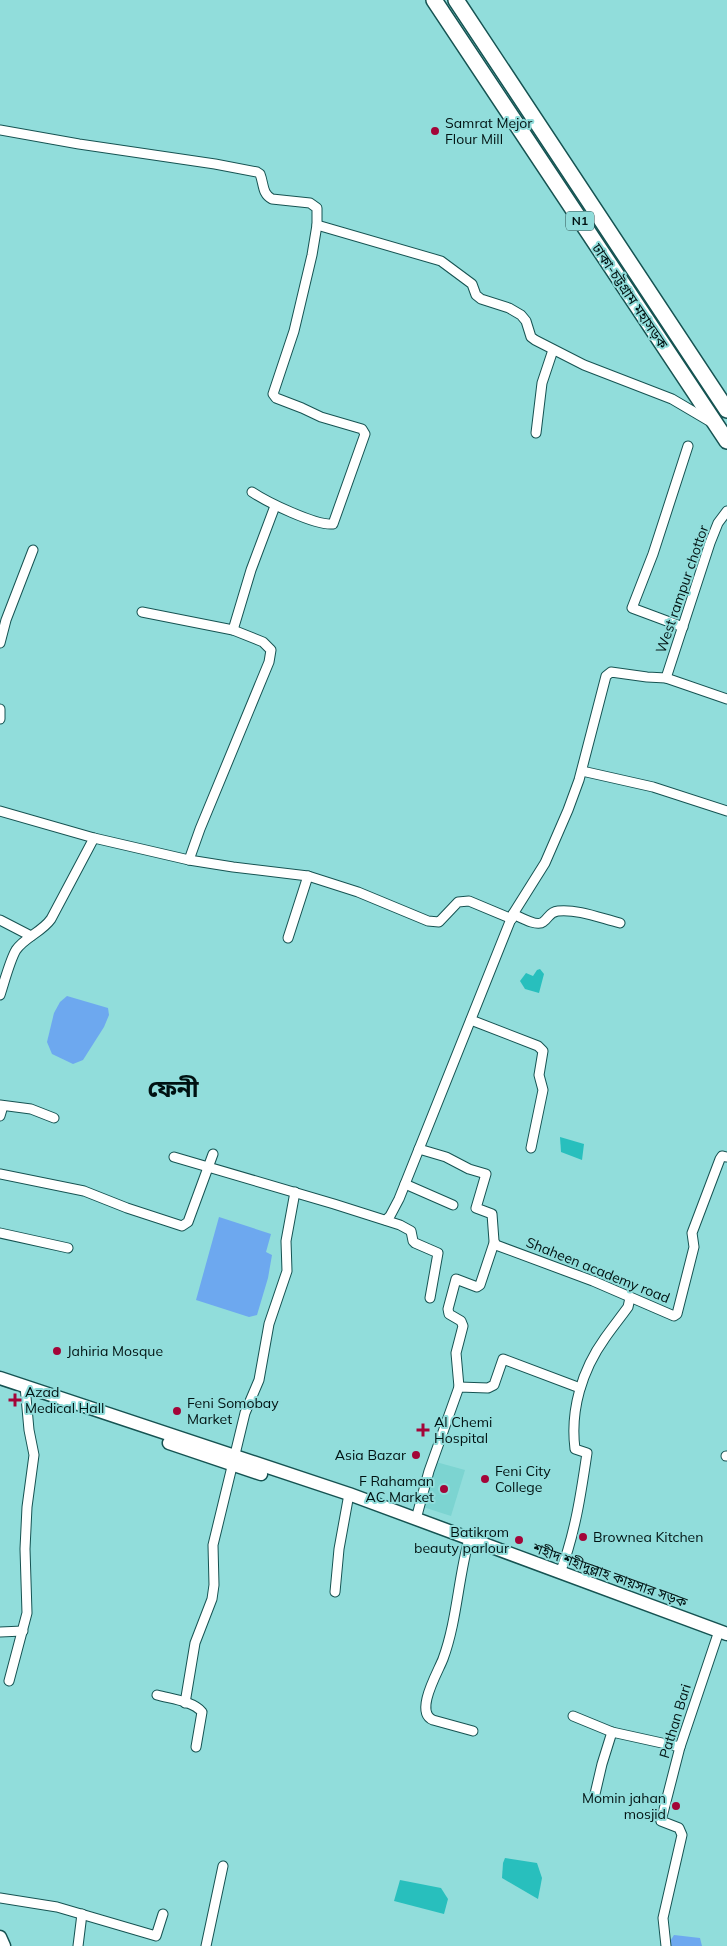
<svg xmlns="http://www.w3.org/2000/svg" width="727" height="1946" font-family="Mulish,'Noto Sans Bengali',sans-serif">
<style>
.built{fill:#7cd4d1}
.green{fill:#28bfbd}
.water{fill:#6da8ef}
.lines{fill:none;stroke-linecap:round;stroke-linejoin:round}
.minor-casing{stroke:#165352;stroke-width:11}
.secondary-casing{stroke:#165352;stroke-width:15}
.trunk-casing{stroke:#165352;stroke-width:18}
.minor{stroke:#fff;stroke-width:9}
.secondary{stroke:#fff;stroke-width:12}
.trunk{stroke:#fff;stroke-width:15}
.poi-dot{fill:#a30538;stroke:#91dddb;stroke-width:2}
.labels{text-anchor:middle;stroke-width:4;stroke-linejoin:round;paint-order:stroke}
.shield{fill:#91dddb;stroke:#2c4f4e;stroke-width:1}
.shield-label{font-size:12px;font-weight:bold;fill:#001212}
.poi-label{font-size:14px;fill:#001212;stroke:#91dddb;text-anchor:start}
.street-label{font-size:14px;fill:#001212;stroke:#91dddb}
.town-label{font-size:24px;font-weight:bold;fill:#001212;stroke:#91dddb}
</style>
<rect width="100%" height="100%" fill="#91dddb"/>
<path class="built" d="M 436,1462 L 465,1470 L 451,1516 L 423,1507 Z"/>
<g class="green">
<path d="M 540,969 L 544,974 L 539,993 L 525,989 L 520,981 L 526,973 L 533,976 L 537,970 Z"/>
<path d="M 560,1137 L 584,1144 L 582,1160 L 561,1152 Z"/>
<path d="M 505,1858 L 537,1863 L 542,1878 L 538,1899 L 502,1878 L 503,1863 Z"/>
<path d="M 400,1880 L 441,1888 L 448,1899 L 444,1914 L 394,1901 Z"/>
</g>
<g class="water">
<path d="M 67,996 L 108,1008 L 109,1015 L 104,1027 L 83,1060 L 73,1064 L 52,1054 L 47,1042 L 54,1013 L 60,1002 Z"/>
<path d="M 219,1217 L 271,1234 L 266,1252 L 272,1255 L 268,1278 L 257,1315 L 249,1317 L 196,1300 Z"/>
<path d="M 674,1935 L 700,1938 L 702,1946 L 667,1946 Z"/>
</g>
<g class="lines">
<g class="minor-casing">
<g id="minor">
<path d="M 0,130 L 79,144 L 215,164 L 257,172 L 260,174 C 264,184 262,194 272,199 L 310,203 L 317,208 L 317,225 L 312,255 L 294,331 L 273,394 L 276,398 L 302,408 L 321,417 L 362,429 L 365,434 L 333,524 C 316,526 267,502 252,492"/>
<path d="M 317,225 L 441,261 L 472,284 L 476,295 L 481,299 L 509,308 L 521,315 L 526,321 L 531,337 L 535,340 L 584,365 L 672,399 L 711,422"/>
<path d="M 536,433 L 542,383 L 553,350"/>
<path d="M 142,612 L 233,630 L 263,642 L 271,650 L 269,662 L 200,829 L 189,860"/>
<path d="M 683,627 L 632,608 L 653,554 L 688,446"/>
<path d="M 233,630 L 251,570 L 275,506"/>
<path d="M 0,643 L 6,620 L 33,550"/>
<path d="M 666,678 L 710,543 L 718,523 L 727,511"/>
<path d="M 0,709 L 0,719"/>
<path d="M 582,771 L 653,787 L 727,811"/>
<path d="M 0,811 L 94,838 L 189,860 L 233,867 L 308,876 L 358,892 L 428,921 L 439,922 L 458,902 L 469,901 L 512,919"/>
<path d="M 513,914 C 520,917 537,927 543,922 C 549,918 549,912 558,911 C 578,909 600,918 620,923"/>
<path d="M 0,920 L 31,936"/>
<path d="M 288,938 L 308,876"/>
<path d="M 0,995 C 4,983 10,960 16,950 C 25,937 42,932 51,919 L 94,838"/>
<path d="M 471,1020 L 538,1046 L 543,1051 L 539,1075 L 543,1090 L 531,1148"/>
<path d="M 0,1105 L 31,1109 L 54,1118"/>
<path d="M 0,1116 L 3,1106"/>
<path d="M 419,1149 L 446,1157 L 469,1169 L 486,1174 L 476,1208 L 492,1214 L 494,1241 L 496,1245 L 593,1281 L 674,1316 L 677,1314 L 694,1247 L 692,1233 L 720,1159 L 722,1156 L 727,1157"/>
<path d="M 174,1157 L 334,1204 L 400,1225 L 411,1231 L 413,1241 L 415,1243 L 438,1253 L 430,1298"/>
<path d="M 0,1174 L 84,1191 L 127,1208 L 182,1226 L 188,1222 L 213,1154"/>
<path d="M 405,1184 L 453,1205"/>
<path d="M 386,1220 L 390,1216 L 399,1199 L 513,914 L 545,863 L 568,810 L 579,780 L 606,676 L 611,672 L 647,677 L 666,678 L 727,699"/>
<path d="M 0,1233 L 68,1248"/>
<path d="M 459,1387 L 456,1353 L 463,1326 L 461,1321 L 449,1314 L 448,1309 L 456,1279 L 477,1287 L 480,1285 L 494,1243"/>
<path d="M 726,1456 L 727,1456"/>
<path d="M 416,1519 L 429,1471 L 459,1387 L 488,1388 L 494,1385 L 503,1359 L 580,1388"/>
<path d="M 469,1539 C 458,1579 457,1621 443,1659 C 438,1672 414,1712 433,1720 L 473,1731"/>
<path d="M 560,1573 C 575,1534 581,1494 587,1453 L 575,1449 C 570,1410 582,1370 605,1338 C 612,1328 620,1318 628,1307 L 630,1298"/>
<path d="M 335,1592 L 339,1549 L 349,1494"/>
<path d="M 0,1632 L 23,1631"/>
<path d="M 9,1681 L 27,1613 L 25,1549 L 27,1507 L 34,1455 L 29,1430 L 25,1386"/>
<path d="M 157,1695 C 171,1699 193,1701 202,1712 L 196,1747"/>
<path d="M 185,1703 L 195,1643 L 212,1599 L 214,1585 L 213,1545 L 245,1413 L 259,1380 L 269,1324 L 287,1271 L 286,1241 L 295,1192"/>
<path d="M 573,1716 L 612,1732 L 680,1747"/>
<path d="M 595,1794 L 602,1764 L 612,1732"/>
<path d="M 0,1898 L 57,1907 L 156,1936 L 163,1914"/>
<path d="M 78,1946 L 82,1914"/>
<path d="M 206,1946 L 223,1866"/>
<path d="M 666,1946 L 663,1918 L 682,1835 L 679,1828 L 661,1821 L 680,1747 L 719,1631"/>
</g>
</g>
<g class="secondary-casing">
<g id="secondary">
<path d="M 0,1378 L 349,1494 L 727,1634"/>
<path d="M 169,1443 L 261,1474"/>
<path d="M 0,1937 L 4,1946"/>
</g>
</g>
<g class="trunk-casing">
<g id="trunk">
<path d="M 434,0 L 727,441"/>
<path d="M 456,0 L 727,410"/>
</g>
</g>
<use href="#minor" class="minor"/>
<use href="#secondary" class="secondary"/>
<use href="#trunk" class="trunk"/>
</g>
<g class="poi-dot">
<circle cx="435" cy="131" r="5"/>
<circle cx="57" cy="1351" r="5"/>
<path d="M12.5 1392.5h5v5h5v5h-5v5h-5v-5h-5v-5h5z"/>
<circle cx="177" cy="1411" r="5"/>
<path d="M420.5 1422.5h5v5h5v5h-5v5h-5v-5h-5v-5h5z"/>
<circle cx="416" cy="1455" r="5"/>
<circle cx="485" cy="1479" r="5"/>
<circle cx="444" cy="1489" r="5"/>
<circle cx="583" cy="1537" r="5"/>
<circle cx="519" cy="1540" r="5"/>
<circle cx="676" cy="1806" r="5"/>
</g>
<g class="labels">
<rect class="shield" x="566" y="211.5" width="28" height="19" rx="4"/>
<g class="shield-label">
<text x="580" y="225">N1</text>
</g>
<g class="poi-label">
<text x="445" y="128">Samrat Mejor<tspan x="445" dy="16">Flour Mill</tspan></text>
<text x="67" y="1356">Jahiria Mosque</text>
<text x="25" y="1397">Azad<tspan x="25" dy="16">Medical Hall</tspan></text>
<text x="187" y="1408">Feni Somobay<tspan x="187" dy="16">Market</tspan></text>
<text x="434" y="1427">Al Chemi<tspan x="434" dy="16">Hospital</tspan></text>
<text x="406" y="1460" text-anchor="end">Asia Bazar</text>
<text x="495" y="1476">Feni City<tspan x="495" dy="16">College</tspan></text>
<text x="434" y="1486" text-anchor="end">F Rahaman<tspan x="434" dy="16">AC Market</tspan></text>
<text x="509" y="1537" text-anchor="end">Batikrom<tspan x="509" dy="16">beauty parlour</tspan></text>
<text x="593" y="1542">Brownea Kitchen</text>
<text x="666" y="1803" text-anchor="end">Momin jahan<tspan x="666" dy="16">mosjid</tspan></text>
</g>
<g class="street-label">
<text transform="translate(630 296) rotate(56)" y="5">ঢাকা-চট্টগ্রাম মহাসড়ক</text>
<text transform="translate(682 589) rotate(-71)" y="5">West rampur chottor</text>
<text transform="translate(598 1270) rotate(22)" y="5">Shaheen academy road</text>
<text transform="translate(610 1575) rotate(20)" y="5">শহীদ শহীদুল্লাহ কায়সার সড়ক</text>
<text transform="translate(675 1721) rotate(-73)" y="5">Pathan Bari</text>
</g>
<g class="town-label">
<text x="173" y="1097">ফেনী</text>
</g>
</g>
</svg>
